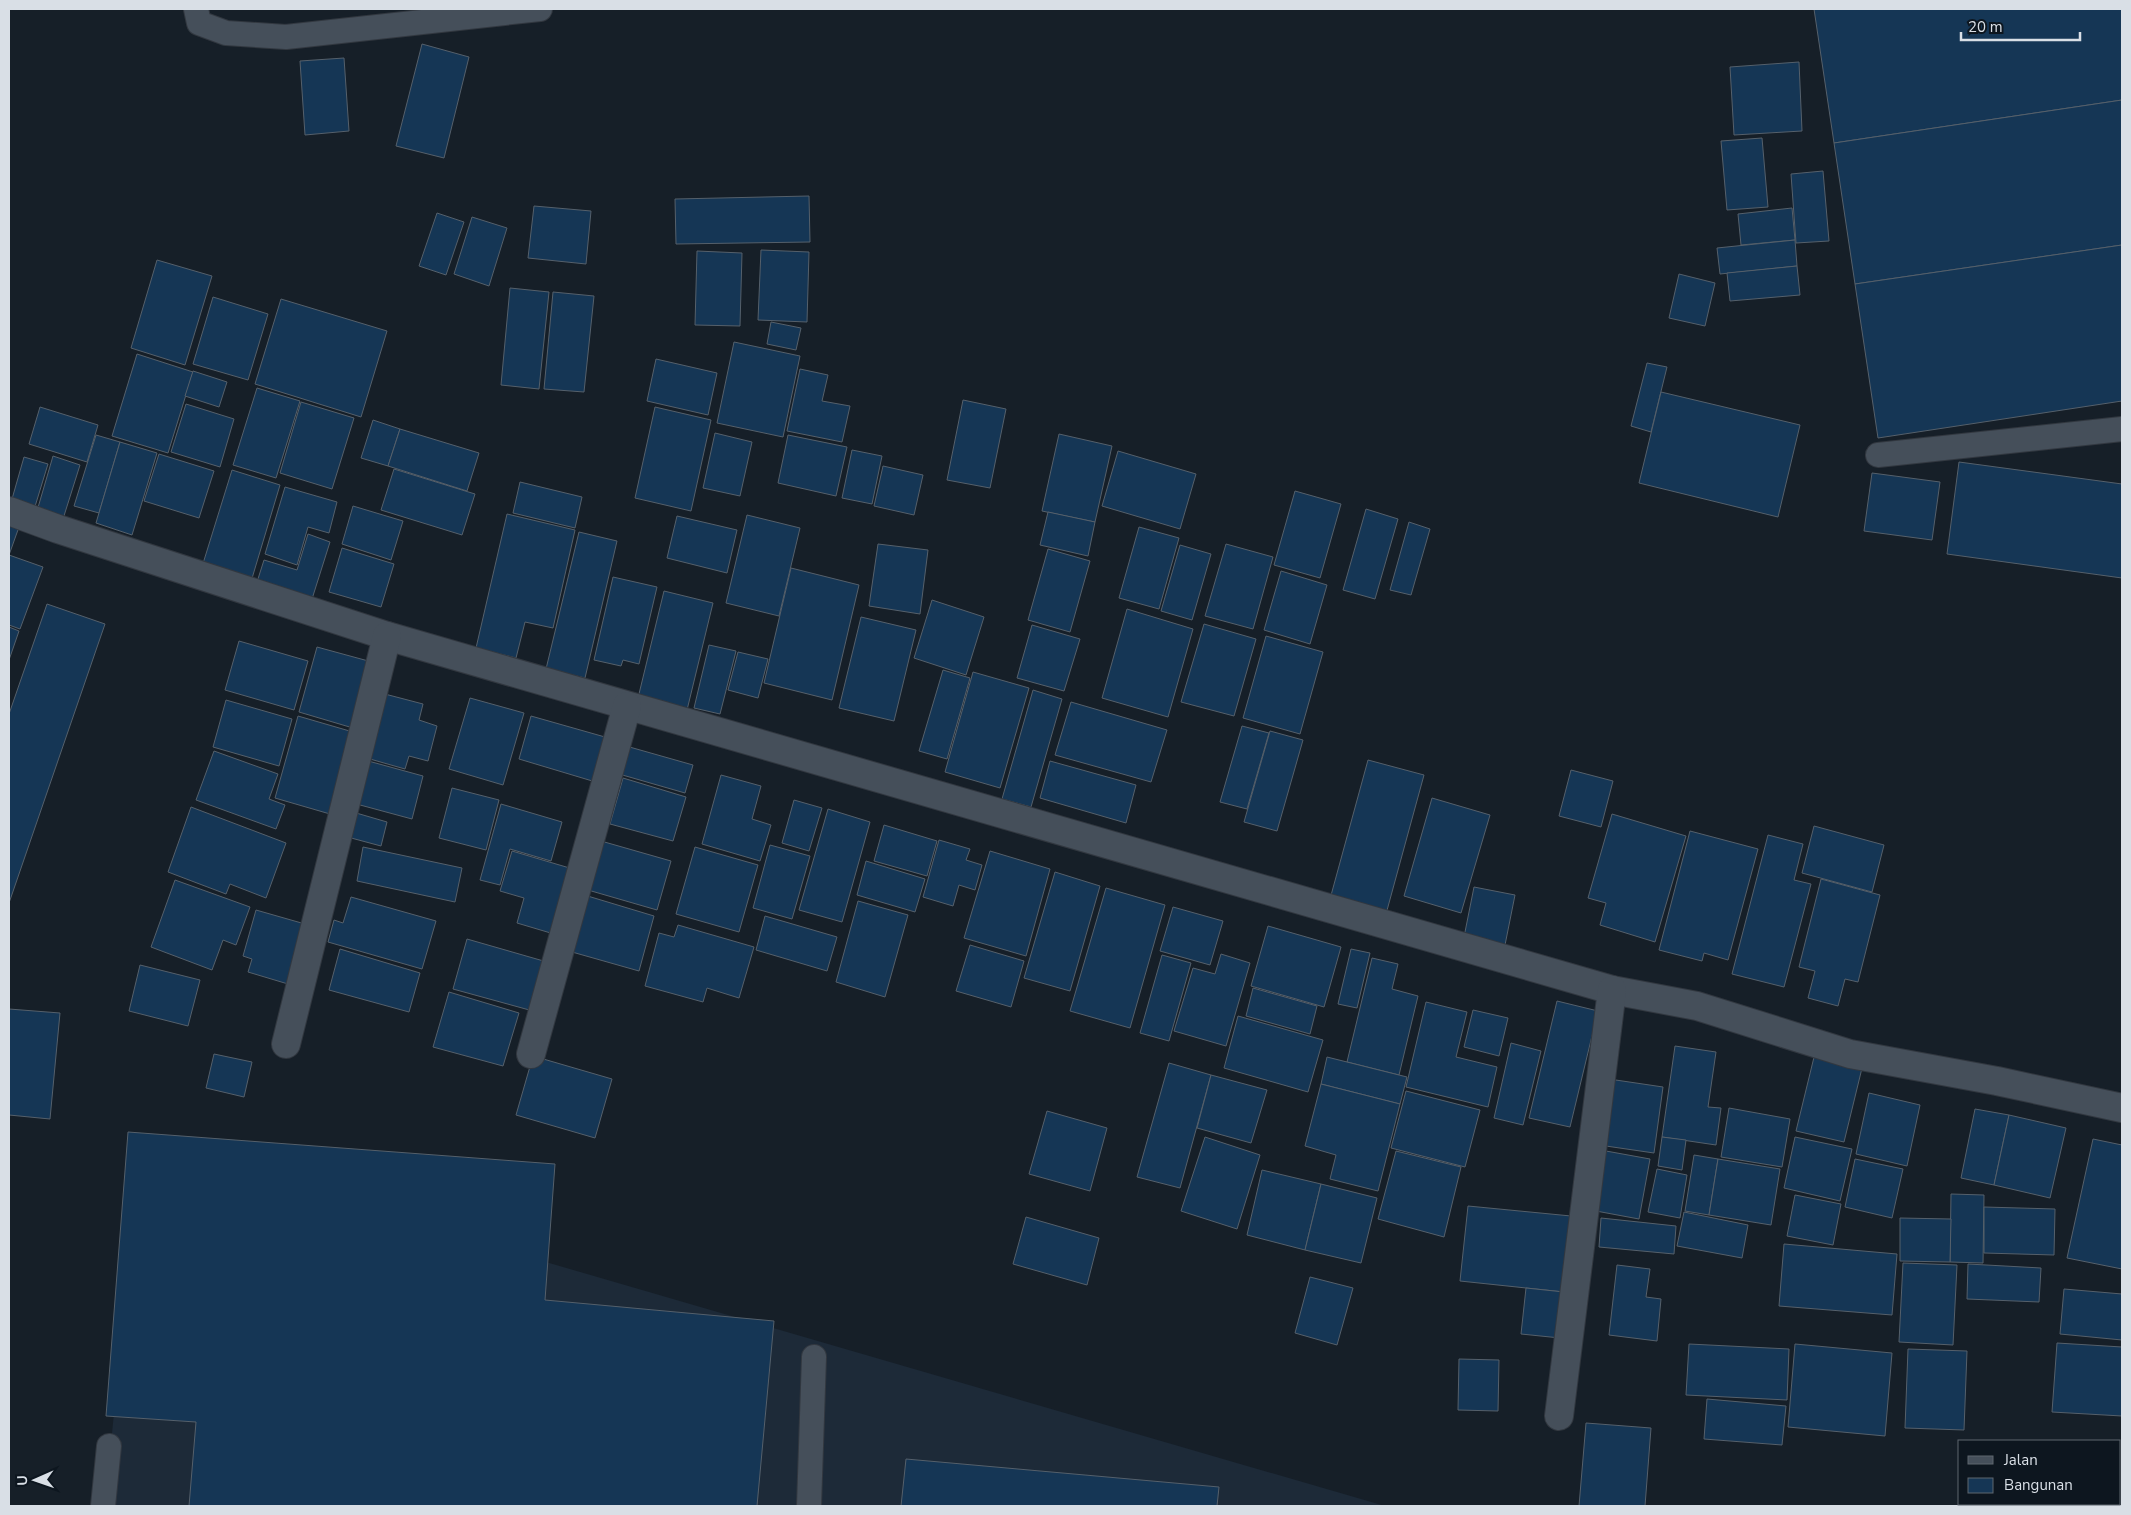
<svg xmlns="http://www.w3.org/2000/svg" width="2131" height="1515" font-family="'Nunito Sans',sans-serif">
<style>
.built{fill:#1d2a38}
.building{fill:#153655;stroke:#55606b}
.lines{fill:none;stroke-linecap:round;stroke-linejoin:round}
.service-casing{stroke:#323840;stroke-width:26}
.minor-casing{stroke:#323840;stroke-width:30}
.service{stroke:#454f5a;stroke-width:24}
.minor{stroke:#454f5a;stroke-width:28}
</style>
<rect width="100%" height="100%" fill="#161f28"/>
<path class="built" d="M 140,1144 L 1385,1506 L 105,1506 Z"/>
<g class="building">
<path d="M 1814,9 L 2122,9 L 2122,100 L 1834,143 Z"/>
<path d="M 422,44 L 469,57 L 444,158 L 396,146 Z"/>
<path d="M 344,58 L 349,131 L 305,135 L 300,61 Z"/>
<path d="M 1799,62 L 1802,131 L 1734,135 L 1730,67 Z"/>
<path d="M 2122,100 L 2122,245 L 1855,284 L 1834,143 Z"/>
<path d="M 1762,138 L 1768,207 L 1727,210 L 1721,141 Z"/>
<path d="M 1823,171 L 1829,241 L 1796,243 L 1791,174 Z"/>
<path d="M 809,196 L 810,242 L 676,244 L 675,199 Z"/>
<path d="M 534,206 L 591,211 L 586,264 L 528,258 Z"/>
<path d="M 1792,208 L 1795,240 L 1741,245 L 1738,214 Z"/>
<path d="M 437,213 L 464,222 L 446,275 L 419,266 Z"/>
<path d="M 472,217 L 507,228 L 489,286 L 454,274 Z"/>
<path d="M 1795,240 L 1797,266 L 1720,274 L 1717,248 Z"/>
<path d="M 2122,245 L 2122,401 L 1878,438 L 1855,284 Z"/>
<path d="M 761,250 L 809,252 L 807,322 L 758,320 Z"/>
<path d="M 697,251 L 742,253 L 740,326 L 695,325 Z"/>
<path d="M 157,260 L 212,276 L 185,365 L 131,348 Z"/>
<path d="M 1797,266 L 1800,295 L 1730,301 L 1727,273 Z"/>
<path d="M 1679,274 L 1715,283 L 1705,326 L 1669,318 Z"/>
<path d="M 510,288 L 549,292 L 539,389 L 501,385 Z"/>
<path d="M 553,292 L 594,296 L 584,392 L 544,389 Z"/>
<path d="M 213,297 L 268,314 L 248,380 L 193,364 Z"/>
<path d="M 281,299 L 387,331 L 361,417 L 255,384 Z"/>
<path d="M 771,322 L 801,328 L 796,350 L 767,344 Z"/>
<path d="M 734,342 L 800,356 L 783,437 L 717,423 Z"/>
<path d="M 137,354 L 193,372 L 168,453 L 112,436 Z"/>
<path d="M 656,359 L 717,373 L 708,415 L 647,401 Z"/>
<path d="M 1647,363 L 1667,367 L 1651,432 L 1631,426 Z"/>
<path d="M 800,369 L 828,375 L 822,401 L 850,406 L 842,442 L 787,431 Z"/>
<path d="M 193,371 L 227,382 L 219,407 L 185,396 Z"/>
<path d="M 257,388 L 300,401 L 276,478 L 233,465 Z"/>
<path d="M 1661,392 L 1800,425 L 1778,517 L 1639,483 Z"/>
<path d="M 963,400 L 1006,409 L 990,488 L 947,480 Z"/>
<path d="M 301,402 L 354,418 L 332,489 L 280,473 Z"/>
<path d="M 186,404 L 234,419 L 220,467 L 171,452 Z"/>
<path d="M 40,407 L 98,425 L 87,462 L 29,444 Z"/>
<path d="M 655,407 L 711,420 L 691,511 L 635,498 Z"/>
<path d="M 373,420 L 400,429 L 388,466 L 361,458 Z"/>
<path d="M 400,429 L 479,453 L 467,491 L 388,466 Z"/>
<path d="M 715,433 L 752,442 L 740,496 L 703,488 Z"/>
<path d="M 1059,434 L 1112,446 L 1095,522 L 1042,511 Z"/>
<path d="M 96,435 L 120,442 L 99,513 L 74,506 Z"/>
<path d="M 788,435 L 847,447 L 836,496 L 778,483 Z"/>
<path d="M 120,442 L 157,453 L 132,535 L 96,523 Z"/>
<path d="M 852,450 L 882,456 L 872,504 L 842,498 Z"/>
<path d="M 1118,451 L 1196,474 L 1180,529 L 1102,506 Z"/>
<path d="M 159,454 L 214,471 L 199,518 L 144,501 Z"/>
<path d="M 53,456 L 80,465 L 63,519 L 37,511 Z"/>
<path d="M 24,457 L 48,464 L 33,513 L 10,506 Z"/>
<path d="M 1959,462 L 2122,484 L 2122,578 L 1947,554 Z"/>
<path d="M 883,466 L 923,475 L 914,515 L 874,506 Z"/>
<path d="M 394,469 L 475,494 L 462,535 L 381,510 Z"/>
<path d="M 232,470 L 280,485 L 250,585 L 201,570 Z"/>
<path d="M 1872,473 L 1940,482 L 1932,540 L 1864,531 Z"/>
<path d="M 520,482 L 582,497 L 575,528 L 513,513 Z"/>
<path d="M 285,487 L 337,502 L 329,533 L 308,527 L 297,565 L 265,554 Z"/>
<path d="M 1295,491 L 1341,504 L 1320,578 L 1274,565 Z"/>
<path d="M 353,506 L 403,521 L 391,560 L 342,544 Z"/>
<path d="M 1366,509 L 1398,519 L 1375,599 L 1343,590 Z"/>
<path d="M 1048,512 L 1095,522 L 1088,556 L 1040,545 Z"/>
<path d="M 507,514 L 575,530 L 553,628 L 525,622 L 516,658 L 476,648 Z"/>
<path d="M 747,515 L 800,528 L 779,616 L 726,603 Z"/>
<path d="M 677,516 L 737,530 L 727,573 L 667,558 Z"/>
<path d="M 1409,522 L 1430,529 L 1411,595 L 1390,590 Z"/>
<path d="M 9,524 L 19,527 L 9,555 Z"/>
<path d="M 1139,527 L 1179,538 L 1159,609 L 1119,598 Z"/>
<path d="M 579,532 L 617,541 L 585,678 L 546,669 Z"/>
<path d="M 308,534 L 330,542 L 312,599 L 257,582 L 264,560 L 297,570 Z"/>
<path d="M 878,544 L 928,550 L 920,614 L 869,606 Z"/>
<path d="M 1226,544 L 1273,557 L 1253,629 L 1205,616 Z"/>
<path d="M 1180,545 L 1211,554 L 1192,620 L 1161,611 Z"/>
<path d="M 342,548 L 394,564 L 381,607 L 329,592 Z"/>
<path d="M 1048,549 L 1090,561 L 1070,632 L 1028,620 Z"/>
<path d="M 9,555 L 43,567 L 20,629 L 9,625 Z"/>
<path d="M 791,568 L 859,585 L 832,700 L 764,683 Z"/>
<path d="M 1281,571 L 1327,585 L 1310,644 L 1264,630 Z"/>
<path d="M 613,577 L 657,587 L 639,664 L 623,660 L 621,666 L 594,660 Z"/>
<path d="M 664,591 L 713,603 L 687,710 L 638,698 Z"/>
<path d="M 932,600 L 984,617 L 966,675 L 914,658 Z"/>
<path d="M 47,604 L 105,624 L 9,903 L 9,714 Z"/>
<path d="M 1127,609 L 1193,629 L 1168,717 L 1102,698 Z"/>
<path d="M 861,617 L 916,630 L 894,721 L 839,708 Z"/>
<path d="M 1204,624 L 1256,639 L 1234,716 L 1181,702 Z"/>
<path d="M 1032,625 L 1080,639 L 1064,691 L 1017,678 Z"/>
<path d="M 9,627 L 19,631 L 9,660 Z"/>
<path d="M 1266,636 L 1323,652 L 1300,734 L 1243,718 Z"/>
<path d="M 239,641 L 308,661 L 294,710 L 225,690 Z"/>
<path d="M 709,645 L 736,651 L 720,714 L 694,708 Z"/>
<path d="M 317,647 L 372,662 L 353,728 L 299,712 Z"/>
<path d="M 738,652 L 768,659 L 758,698 L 728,690 Z"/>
<path d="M 943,670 L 970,678 L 947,759 L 919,751 Z"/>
<path d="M 973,672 L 1029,688 L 1000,788 L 945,772 Z"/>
<path d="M 1033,690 L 1062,699 L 1031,807 L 1002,799 Z"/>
<path d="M 381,693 L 423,704 L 419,720 L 437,726 L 428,761 L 409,756 L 405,769 L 363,757 Z"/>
<path d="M 470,698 L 524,713 L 503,785 L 449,769 Z"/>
<path d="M 226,700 L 292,719 L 279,766 L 213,747 Z"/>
<path d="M 1071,702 L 1167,730 L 1151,782 L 1055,755 Z"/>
<path d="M 298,716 L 353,732 L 330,814 L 275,798 Z"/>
<path d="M 531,716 L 612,739 L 599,783 L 519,759 Z"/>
<path d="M 1242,726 L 1269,733 L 1247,809 L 1220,802 Z"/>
<path d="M 1270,731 L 1303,740 L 1277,831 L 1244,822 Z"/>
<path d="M 626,746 L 693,765 L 685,793 L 619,774 Z"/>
<path d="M 214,751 L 278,774 L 269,799 L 285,805 L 276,829 L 196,800 Z"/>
<path d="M 361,759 L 423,776 L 412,819 L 349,802 Z"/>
<path d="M 1368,760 L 1424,775 L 1386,914 L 1330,899 Z"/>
<path d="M 1050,761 L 1136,785 L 1126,823 L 1040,798 Z"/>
<path d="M 1571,770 L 1613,781 L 1601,827 L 1559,816 Z"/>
<path d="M 721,775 L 761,786 L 752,819 L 771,825 L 760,861 L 702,844 Z"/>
<path d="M 623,778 L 686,797 L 673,841 L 610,824 Z"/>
<path d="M 452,788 L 499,800 L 486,850 L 439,838 Z"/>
<path d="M 1432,798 L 1490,815 L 1461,913 L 1404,896 Z"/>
<path d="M 794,800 L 822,808 L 809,851 L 782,843 Z"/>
<path d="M 501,804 L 562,822 L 551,861 L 510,849 L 500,885 L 480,880 Z"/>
<path d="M 191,807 L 286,843 L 266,898 L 230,884 L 226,894 L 168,872 Z"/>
<path d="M 828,809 L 870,822 L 842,922 L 799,910 Z"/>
<path d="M 346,810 L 387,822 L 381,846 L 340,835 Z"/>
<path d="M 1612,814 L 1686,836 L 1655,942 L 1600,925 L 1606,903 L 1588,898 Z"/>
<path d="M 884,825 L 937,841 L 927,876 L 874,861 Z"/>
<path d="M 1814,826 L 1884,845 L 1872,892 L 1802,873 Z"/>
<path d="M 1690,831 L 1758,849 L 1728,960 L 1704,953 L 1702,961 L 1659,950 Z"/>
<path d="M 1768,835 L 1803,844 L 1794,880 L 1811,884 L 1784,987 L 1732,974 Z"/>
<path d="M 594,839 L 671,861 L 657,910 L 581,888 Z"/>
<path d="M 939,840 L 970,849 L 966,860 L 982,865 L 975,890 L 959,885 L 953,906 L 923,897 Z"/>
<path d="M 770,845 L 810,856 L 792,919 L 753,908 Z"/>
<path d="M 363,847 L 462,868 L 455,902 L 357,881 Z"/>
<path d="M 695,847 L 758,865 L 739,932 L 676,914 Z"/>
<path d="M 512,851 L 573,869 L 554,934 L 517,923 L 524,898 L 500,891 Z"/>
<path d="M 990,851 L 1050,869 L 1026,956 L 964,938 Z"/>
<path d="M 866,861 L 925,879 L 915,912 L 857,895 Z"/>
<path d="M 1055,872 L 1100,886 L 1070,991 L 1024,978 Z"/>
<path d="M 1821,879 L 1880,895 L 1858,982 L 1845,979 L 1838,1006 L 1808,998 L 1815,971 L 1799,967 Z"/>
<path d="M 175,880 L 250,907 L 236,945 L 223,940 L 212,970 L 151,947 Z"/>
<path d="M 1474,887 L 1515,895 L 1505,945 L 1464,937 Z"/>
<path d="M 1106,888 L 1165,905 L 1130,1028 L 1070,1011 Z"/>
<path d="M 581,894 L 654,916 L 639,971 L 565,950 Z"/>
<path d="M 351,897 L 436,921 L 422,969 L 328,942 L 334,920 L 343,923 Z"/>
<path d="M 858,901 L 908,915 L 885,997 L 836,982 Z"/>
<path d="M 1173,907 L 1223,921 L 1210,965 L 1160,951 Z"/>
<path d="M 256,910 L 305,924 L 288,984 L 248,972 L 252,959 L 243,956 Z"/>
<path d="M 765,916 L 837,937 L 827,971 L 756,950 Z"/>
<path d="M 678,925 L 754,947 L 739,998 L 707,988 L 703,1002 L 645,986 L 659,933 L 674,937 Z"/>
<path d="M 1268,926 L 1341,947 L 1324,1007 L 1251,986 Z"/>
<path d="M 467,939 L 547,962 L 533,1011 L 453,989 Z"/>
<path d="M 970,945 L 1024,961 L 1011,1007 L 956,991 Z"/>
<path d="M 340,949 L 420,973 L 409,1012 L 329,990 Z"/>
<path d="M 1351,949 L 1370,953 L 1357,1008 L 1338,1004 Z"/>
<path d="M 1221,954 L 1250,963 L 1226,1046 L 1174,1031 L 1193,968 L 1215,974 Z"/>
<path d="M 1162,955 L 1191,963 L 1169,1041 L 1140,1033 Z"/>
<path d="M 1372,958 L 1398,964 L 1392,989 L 1418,996 L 1399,1075 L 1347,1062 Z"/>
<path d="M 140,965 L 200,980 L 188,1026 L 129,1011 Z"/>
<path d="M 1253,988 L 1317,1006 L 1310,1034 L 1246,1016 Z"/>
<path d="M 449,992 L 519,1013 L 503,1066 L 433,1047 Z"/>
<path d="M 1557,1001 L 1598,1011 L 1570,1127 L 1529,1118 Z"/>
<path d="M 1426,1002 L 1467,1012 L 1456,1057 L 1497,1067 L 1488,1107 L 1406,1087 Z"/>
<path d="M 9,1009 L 60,1013 L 50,1119 L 9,1115 Z"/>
<path d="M 1473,1010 L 1508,1018 L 1499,1056 L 1464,1047 Z"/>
<path d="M 1238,1016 L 1323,1040 L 1308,1092 L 1224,1068 Z"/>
<path d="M 1511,1043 L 1541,1051 L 1523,1125 L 1494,1118 Z"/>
<path d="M 1675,1046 L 1716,1052 L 1708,1107 L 1721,1108 L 1716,1145 L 1662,1137 Z"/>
<path d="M 1815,1053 L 1863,1064 L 1844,1142 L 1796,1131 Z"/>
<path d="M 214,1054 L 252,1062 L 244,1097 L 206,1088 Z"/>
<path d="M 533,1056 L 612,1079 L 595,1138 L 516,1115 Z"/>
<path d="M 1327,1057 L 1407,1077 L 1400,1104 L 1321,1084 Z"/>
<path d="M 1169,1063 L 1211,1075 L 1180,1188 L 1137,1177 Z"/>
<path d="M 1211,1075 L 1267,1090 L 1251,1143 L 1197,1128 Z"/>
<path d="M 1609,1079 L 1663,1087 L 1654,1153 L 1599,1145 Z"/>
<path d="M 1321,1084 L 1400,1104 L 1378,1191 L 1330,1179 L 1336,1155 L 1305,1146 Z"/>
<path d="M 1406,1091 L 1480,1110 L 1465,1167 L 1391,1148 Z"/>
<path d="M 1869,1093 L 1920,1105 L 1907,1166 L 1856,1154 Z"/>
<path d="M 1729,1108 L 1790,1119 L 1782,1167 L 1721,1157 Z"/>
<path d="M 1975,1109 L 2009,1115 L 1994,1185 L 1961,1178 Z"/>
<path d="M 1047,1111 L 1107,1128 L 1090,1191 L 1029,1174 Z"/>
<path d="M 2009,1115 L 2066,1128 L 2050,1198 L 1994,1185 Z"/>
<path d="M 128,1132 L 555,1164 L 545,1300 L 774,1321 L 757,1506 L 189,1506 L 196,1422 L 106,1416 Z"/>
<path d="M 1205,1137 L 1260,1155 L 1237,1229 L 1181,1211 Z"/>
<path d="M 1662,1137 L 1686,1140 L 1682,1170 L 1658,1166 Z"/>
<path d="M 1795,1137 L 1852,1149 L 1840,1201 L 1784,1188 Z"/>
<path d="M 2093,1139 L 2122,1145 L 2122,1269 L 2067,1258 Z"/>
<path d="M 1396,1151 L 1461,1167 L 1444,1237 L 1378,1219 Z"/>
<path d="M 1606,1151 L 1650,1159 L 1639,1219 L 1596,1211 Z"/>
<path d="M 1694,1155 L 1718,1159 L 1709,1215 L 1685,1211 Z"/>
<path d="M 1718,1159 L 1780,1169 L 1771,1225 L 1709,1215 Z"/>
<path d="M 1855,1159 L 1903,1169 L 1892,1218 L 1845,1207 Z"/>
<path d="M 1657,1169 L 1687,1175 L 1680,1218 L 1648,1212 Z"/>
<path d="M 1262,1170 L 1321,1184 L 1305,1250 L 1247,1235 Z"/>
<path d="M 1321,1184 L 1377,1198 L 1361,1263 L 1305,1250 Z"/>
<path d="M 1951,1194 L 1984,1195 L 1983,1263 L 1950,1262 Z"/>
<path d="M 1795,1195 L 1841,1204 L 1833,1245 L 1787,1236 Z"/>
<path d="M 1468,1206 L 1571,1216 L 1564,1292 L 1460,1281 Z"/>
<path d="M 1984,1207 L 2055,1209 L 2054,1255 L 1984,1253 Z"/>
<path d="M 1684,1212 L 1748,1225 L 1742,1258 L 1677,1246 Z"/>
<path d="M 1026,1217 L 1099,1238 L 1087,1285 L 1013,1264 Z"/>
<path d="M 1601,1218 L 1676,1226 L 1674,1254 L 1599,1247 Z"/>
<path d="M 1900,1218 L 1951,1219 L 1950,1262 L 1900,1261 Z"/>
<path d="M 1784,1244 L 1897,1254 L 1892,1315 L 1779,1306 Z"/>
<path d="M 1903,1263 L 1957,1265 L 1953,1345 L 1899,1342 Z"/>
<path d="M 1968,1264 L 2041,1268 L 2039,1302 L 1967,1299 Z"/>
<path d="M 1617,1265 L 1650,1269 L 1646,1297 L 1661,1299 L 1657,1341 L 1609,1335 Z"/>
<path d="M 1310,1277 L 1353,1288 L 1337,1345 L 1295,1333 Z"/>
<path d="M 1526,1288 L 1564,1292 L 1560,1338 L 1521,1334 Z"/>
<path d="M 2064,1289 L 2122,1294 L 2122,1340 L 2060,1334 Z"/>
<path d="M 2057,1343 L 2122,1347 L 2122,1416 L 2052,1412 Z"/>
<path d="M 1689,1344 L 1789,1349 L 1787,1400 L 1686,1395 Z"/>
<path d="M 1795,1344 L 1892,1353 L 1885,1436 L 1788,1427 Z"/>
<path d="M 1908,1349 L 1967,1351 L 1964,1430 L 1905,1428 Z"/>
<path d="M 1459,1359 L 1499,1360 L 1498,1411 L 1458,1410 Z"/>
<path d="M 1707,1399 L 1786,1406 L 1782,1445 L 1704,1439 Z"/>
<path d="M 1586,1423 L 1651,1428 L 1645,1506 L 1579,1506 Z"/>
<path d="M 906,1459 L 1219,1487 L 1217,1506 L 901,1506 Z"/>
</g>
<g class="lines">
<g class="service-casing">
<g id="service">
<path d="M 196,9 L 199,23 L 226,33 L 286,37 L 540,9"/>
<path d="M 1878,455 L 2122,429"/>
<path d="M 103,1506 L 109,1446"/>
<path d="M 809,1506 L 814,1357"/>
</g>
</g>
<g class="minor-casing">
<g id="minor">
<path d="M 9,511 L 58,529 L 387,636 L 1612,990 L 1697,1006 L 1850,1054 L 1997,1081 L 2122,1108"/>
<path d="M 286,1044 L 387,636"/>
<path d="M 531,1054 L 627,706"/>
<path d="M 1559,1416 L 1612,990"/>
</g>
</g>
<use href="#service" class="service"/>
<use href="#minor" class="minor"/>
</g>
<rect width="2131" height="1515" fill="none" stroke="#d9dfe6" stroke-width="20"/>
<rect x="1958" y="1440" width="162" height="65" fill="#0d161f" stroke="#5f666f"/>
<rect x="1968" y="1456" width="25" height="8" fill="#454f5a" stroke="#5f666f"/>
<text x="2004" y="1465" font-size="15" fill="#d9dfe6">Jalan</text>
<rect x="1968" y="1478" width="25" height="15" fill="#153655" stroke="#5f666f"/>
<text x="2004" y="1490" font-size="15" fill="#d9dfe6">Bangunan</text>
<g transform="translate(35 1480) rotate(268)" stroke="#0d161f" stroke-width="4" paint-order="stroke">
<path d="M0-4L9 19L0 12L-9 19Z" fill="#d9dfe6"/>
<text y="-8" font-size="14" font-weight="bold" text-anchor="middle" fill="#d9dfe6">U</text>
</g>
<path d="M1961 32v8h119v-8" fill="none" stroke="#d9dfe6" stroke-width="2.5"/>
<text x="1968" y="32" font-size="15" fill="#d9dfe6" stroke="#0d161f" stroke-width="4" paint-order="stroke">20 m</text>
</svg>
